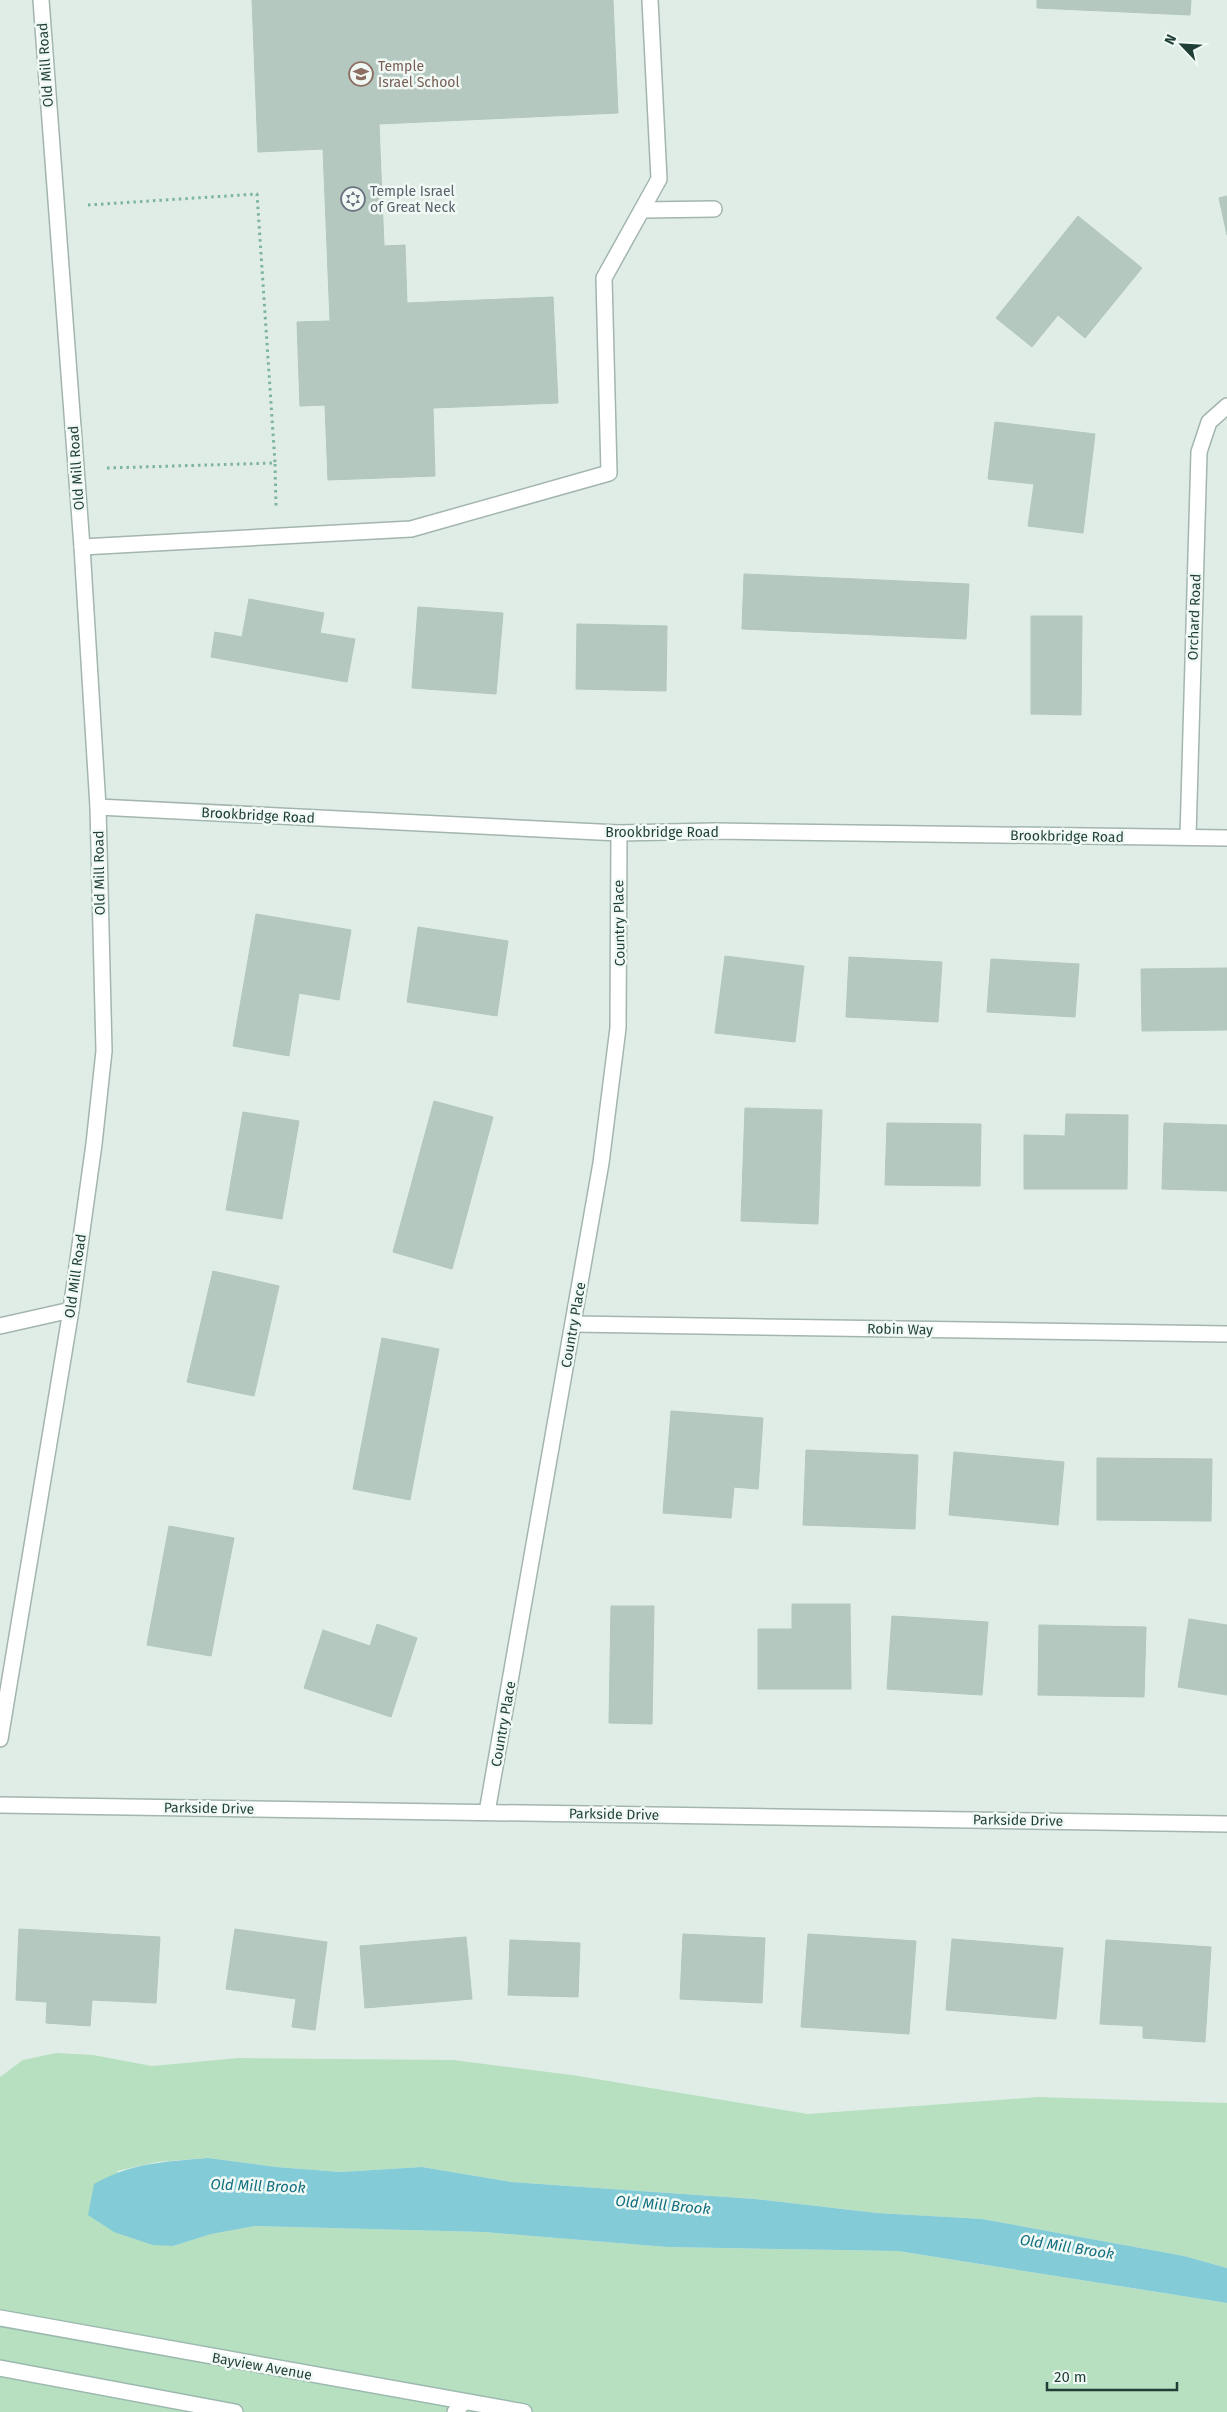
<svg xmlns="http://www.w3.org/2000/svg" width="1227" height="2412" font-family="'Fira Sans',sans-serif">
<style>
.green{fill:#b7e0c1}
.water{fill:#82cbd7}
.building{fill:#b5c8c0;stroke:#b2c7be}
.lines{fill:none;stroke-linecap:round;stroke-linejoin:round}
.service-casing{stroke:#a2b5ae;stroke-width:18}
.minor-casing{stroke:#a2b5ae;stroke-width:18}
.tertiary-casing{stroke:#a2b5ae;stroke-width:18}
.secondary-casing{stroke:#9db9af;stroke-width:18}
.path{stroke:#7db3a2;stroke-width:3;stroke-dasharray:2.5 4;stroke-linecap:butt}
.service{stroke:#fff;stroke-width:15}
.minor{stroke:#fff;stroke-width:15}
.tertiary{stroke:#fff;stroke-width:15}
.secondary{stroke:#fff;stroke-width:15}
.labels{text-anchor:middle;stroke-width:5;stroke-linejoin:round;paint-order:stroke}
.street-label{font-size:14px;fill:#1f3f36;stroke:#f1f9f5}
.education-label{font-size:14px;fill:#785e54;stroke:#f1f9f5;text-anchor:start}
.worship-label{font-size:14px;fill:#5b616d;stroke:#f1f9f5;text-anchor:start}
.water-label{font-size:15px;font-style:italic;fill:#136f80;stroke:#f1f9f5}
</style>
<rect width="100%" height="100%" fill="#e0ede7"/>
<path class="green" d="M 56,2053 L 93,2055 L 152,2066 L 239,2058 L 453,2060 L 572,2075 L 808,2114 L 1038,2097 L 1227,2103 L 1227,2268 L 1184,2256 L 982,2219 L 877,2213 L 755,2199 L 511,2182 L 422,2167 L 341,2172 L 276,2167 L 208,2158 L 157,2162 L 117,2171 L 173,2246 L 210,2234 L 255,2226 L 484,2232 L 667,2247 L 898,2251 L 1227,2303 L 1227,2412 L 0,2412 L 0,2077 L 23,2060 Z"/>
<path class="water" d="M 208,2158 L 276,2167 L 341,2172 L 422,2167 L 511,2182 L 755,2199 L 877,2213 L 982,2219 L 1184,2256 L 1227,2268 L 1227,2303 L 898,2251 L 667,2247 L 484,2232 L 255,2226 L 211,2234 L 173,2246 L 153,2245 L 114,2232 L 88,2215 L 94,2184 C 133,2162 165,2162 208,2158 Z"/>
<g class="building">
<path d="M 252,0 L 613,0 L 618,113 L 379,124 L 384,246 L 405,245 L 407,303 L 553,297 L 558,403 L 433,408 L 435,476 L 328,480 L 325,405 L 300,406 L 297,322 L 330,321 L 323,149 L 258,152 Z"/>
<path d="M 1037,0 L 1191,0 L 1190,15 L 1037,8 Z"/>
<path d="M 1227,196 L 1227,235 L 1219,198 Z"/>
<path d="M 1078,216 L 1142,268 L 1085,338 L 1058,315 L 1032,347 L 996,318 Z"/>
<path d="M 995,422 L 1095,434 L 1083,533 L 1028,526 L 1034,484 L 988,479 Z"/>
<path d="M 744,574 L 969,584 L 966,639 L 742,629 Z"/>
<path d="M 249,599 L 324,613 L 320,633 L 355,639 L 347,682 L 211,657 L 215,632 L 242,637 Z"/>
<path d="M 418,607 L 503,613 L 496,694 L 412,688 Z"/>
<path d="M 1031,616 L 1082,616 L 1081,715 L 1031,714 Z"/>
<path d="M 577,624 L 667,626 L 666,691 L 576,689 Z"/>
<path d="M 256,914 L 351,930 L 339,1000 L 299,993 L 289,1056 L 233,1046 Z"/>
<path d="M 418,927 L 508,941 L 497,1016 L 407,1002 Z"/>
<path d="M 725,956 L 804,966 L 795,1042 L 715,1033 Z"/>
<path d="M 849,957 L 942,962 L 938,1022 L 846,1017 Z"/>
<path d="M 991,959 L 1079,964 L 1075,1017 L 987,1012 Z"/>
<path d="M 1227,968 L 1227,1030 L 1142,1031 L 1141,969 Z"/>
<path d="M 434,1101 L 493,1117 L 452,1269 L 393,1252 Z"/>
<path d="M 745,1108 L 822,1110 L 818,1224 L 741,1221 Z"/>
<path d="M 243,1112 L 299,1121 L 282,1219 L 226,1210 Z"/>
<path d="M 1066,1114 L 1128,1115 L 1127,1189 L 1024,1189 L 1024,1135 L 1065,1136 Z"/>
<path d="M 887,1123 L 981,1124 L 980,1186 L 885,1185 Z"/>
<path d="M 1164,1123 L 1227,1125 L 1227,1191 L 1162,1189 Z"/>
<path d="M 213,1271 L 279,1286 L 254,1396 L 187,1382 Z"/>
<path d="M 382,1338 L 439,1349 L 410,1500 L 353,1489 Z"/>
<path d="M 671,1411 L 763,1418 L 758,1489 L 734,1487 L 731,1518 L 663,1513 Z"/>
<path d="M 806,1450 L 918,1455 L 915,1529 L 803,1525 Z"/>
<path d="M 954,1452 L 1064,1462 L 1058,1525 L 949,1515 Z"/>
<path d="M 1097,1458 L 1212,1459 L 1211,1521 L 1097,1520 Z"/>
<path d="M 169,1526 L 234,1538 L 211,1656 L 147,1645 Z"/>
<path d="M 792,1604 L 850,1604 L 851,1689 L 758,1689 L 758,1629 L 792,1629 Z"/>
<path d="M 611,1606 L 654,1606 L 652,1724 L 609,1723 Z"/>
<path d="M 892,1616 L 988,1622 L 982,1695 L 887,1689 Z"/>
<path d="M 1189,1619 L 1227,1625 L 1227,1695 L 1178,1687 Z"/>
<path d="M 377,1624 L 417,1638 L 391,1717 L 304,1688 L 323,1630 L 370,1646 Z"/>
<path d="M 1039,1625 L 1146,1627 L 1144,1697 L 1038,1695 Z"/>
<path d="M 19,1929 L 160,1937 L 156,2003 L 92,2000 L 90,2026 L 46,2023 L 47,2002 L 16,2000 Z"/>
<path d="M 235,1929 L 327,1942 L 315,2030 L 292,2027 L 296,1999 L 226,1989 Z"/>
<path d="M 683,1934 L 765,1938 L 762,2003 L 680,1999 Z"/>
<path d="M 808,1934 L 916,1941 L 909,2034 L 801,2027 Z"/>
<path d="M 466,1937 L 472,1999 L 365,2008 L 360,1946 Z"/>
<path d="M 952,1939 L 1063,1948 L 1056,2019 L 946,2010 Z"/>
<path d="M 510,1940 L 580,1943 L 578,1997 L 508,1995 Z"/>
<path d="M 1106,1940 L 1211,1947 L 1205,2042 L 1143,2038 L 1143,2026 L 1100,2024 Z"/>
</g>
<g class="lines">
<g class="service-casing">
<g id="service">
<path d="M 642,210 L 714,209"/>
<path d="M 82,547 L 411,529 L 609,473 L 604,278 L 659,179 L 650,0"/>
<path d="M 455,2412 L 464,2402"/>
</g>
</g>
<g class="minor-casing">
<g id="minor">
<path d="M 98,807 L 619,833 L 715,831 L 1227,838"/>
<path d="M 1188,837 L 1199,452 L 1209,422 L 1227,406"/>
<path d="M 573,1324 L 1227,1334"/>
<path d="M 0,1326 L 71,1310"/>
<path d="M 0,1805 L 1227,1824"/>
<path d="M 487,1812 L 601,1163 L 618,1028 L 619,833"/>
</g>
</g>
<g class="tertiary-casing">
<path id="tertiary" d="M 0,1739 L 71,1310 L 94,1144 L 104,1051 L 98,807 L 82,547 L 41,0"/>
</g>
<g class="secondary-casing">
<g id="secondary">
<path d="M 0,2318 L 524,2412"/>
<path d="M 0,2368 L 235,2412"/>
</g>
</g>
<g class="path">
<path d="M 88,205 L 257,194 L 275,463"/>
<path d="M 107,468 L 275,463 L 276,506"/>
</g>
<use href="#service" class="service"/>
<use href="#minor" class="minor"/>
<use href="#tertiary" class="tertiary"/>
<use href="#secondary" class="secondary"/>
</g>
<defs>
<g id="school-ring" transform="scale(1.25)"><circle r="9.5" fill="#f1f9f5" stroke="#8d6e63" stroke-width="1.5"/><path d="M0-5L7-2L0 1L-7-2ZM-4 1L0 2.5L4 1V4Q0 6-4 4Z" fill="#8d6e63"/></g>
<g id="synagogue-ring" transform="scale(1.25)"><circle r="9.5" fill="#f1f9f5" stroke="#6b7280" stroke-width="1.5"/><path d="M0-6.5L5.6 3.2H-5.6ZM0 6.5L5.6-3.2H-5.6Z" fill="#6b7280"/></g>
</defs>
<g fill-rule="evenodd">
<use href="#school-ring" x="361" y="74"/>
<use href="#synagogue-ring" x="353" y="199"/>
</g>
<g class="labels">
<g class="street-label">
<text transform="translate(45 65) rotate(-94)" y="5">Old Mill Road</text>
<text transform="translate(76 468) rotate(-94)" y="5">Old Mill Road</text>
<text transform="translate(1194 617) rotate(-88)" y="5">Orchard Road</text>
<text transform="translate(258 815) rotate(3)" y="5">Brookbridge Road</text>
<text x="662" y="837">Brookbridge Road</text>
<text transform="translate(1067 836) rotate(1)" y="5">Brookbridge Road</text>
<text transform="translate(99 873) rotate(-91)" y="5">Old Mill Road</text>
<text transform="translate(619 923) rotate(-91)" y="5">Country Place</text>
<text transform="translate(75 1276) rotate(-82)" y="5">Old Mill Road</text>
<text transform="translate(573 1325) rotate(-80)" y="5">Country Place</text>
<text transform="translate(900 1329) rotate(1)" y="5">Robin Way</text>
<text transform="translate(503 1724) rotate(-80)" y="5">Country Place</text>
<text transform="translate(209 1808) rotate(1)" y="5">Parkside Drive</text>
<text transform="translate(614 1814) rotate(1)" y="5">Parkside Drive</text>
<text transform="translate(1018 1820) rotate(1)" y="5">Parkside Drive</text>
<text transform="translate(262 2366) rotate(10)" y="5">Bayview Avenue</text>
</g>
<g class="education-label">
<text x="378" y="71">Temple<tspan x="378" dy="16">Israel School</tspan></text>
</g>
<g class="worship-label">
<text x="370" y="196">Temple Israel<tspan x="370" dy="16">of Great Neck</tspan></text>
</g>
<g class="water-label">
<text transform="translate(258 2186) rotate(2)" y="5">Old Mill Brook</text>
<text transform="translate(663 2205) rotate(5)" y="5">Old Mill Brook</text>
<text transform="translate(1067 2247) rotate(9)" y="5">Old Mill Brook</text>
</g>
</g>
<g transform="translate(1182 45) rotate(295)" stroke="#f1f9f5" stroke-width="4" paint-order="stroke">
<path d="M0-4L9 19L0 12L-9 19Z" fill="#1f3f36"/>
<text y="-8" font-size="14" font-weight="bold" text-anchor="middle" fill="#1f3f36">N</text>
</g>
<path d="M1047 2382v8h130v-8" fill="none" stroke="#1f3f36" stroke-width="2.5"/>
<text x="1054" y="2382" font-size="15" fill="#1f3f36" stroke="#f1f9f5" stroke-width="4" paint-order="stroke">20 m</text>
</svg>
